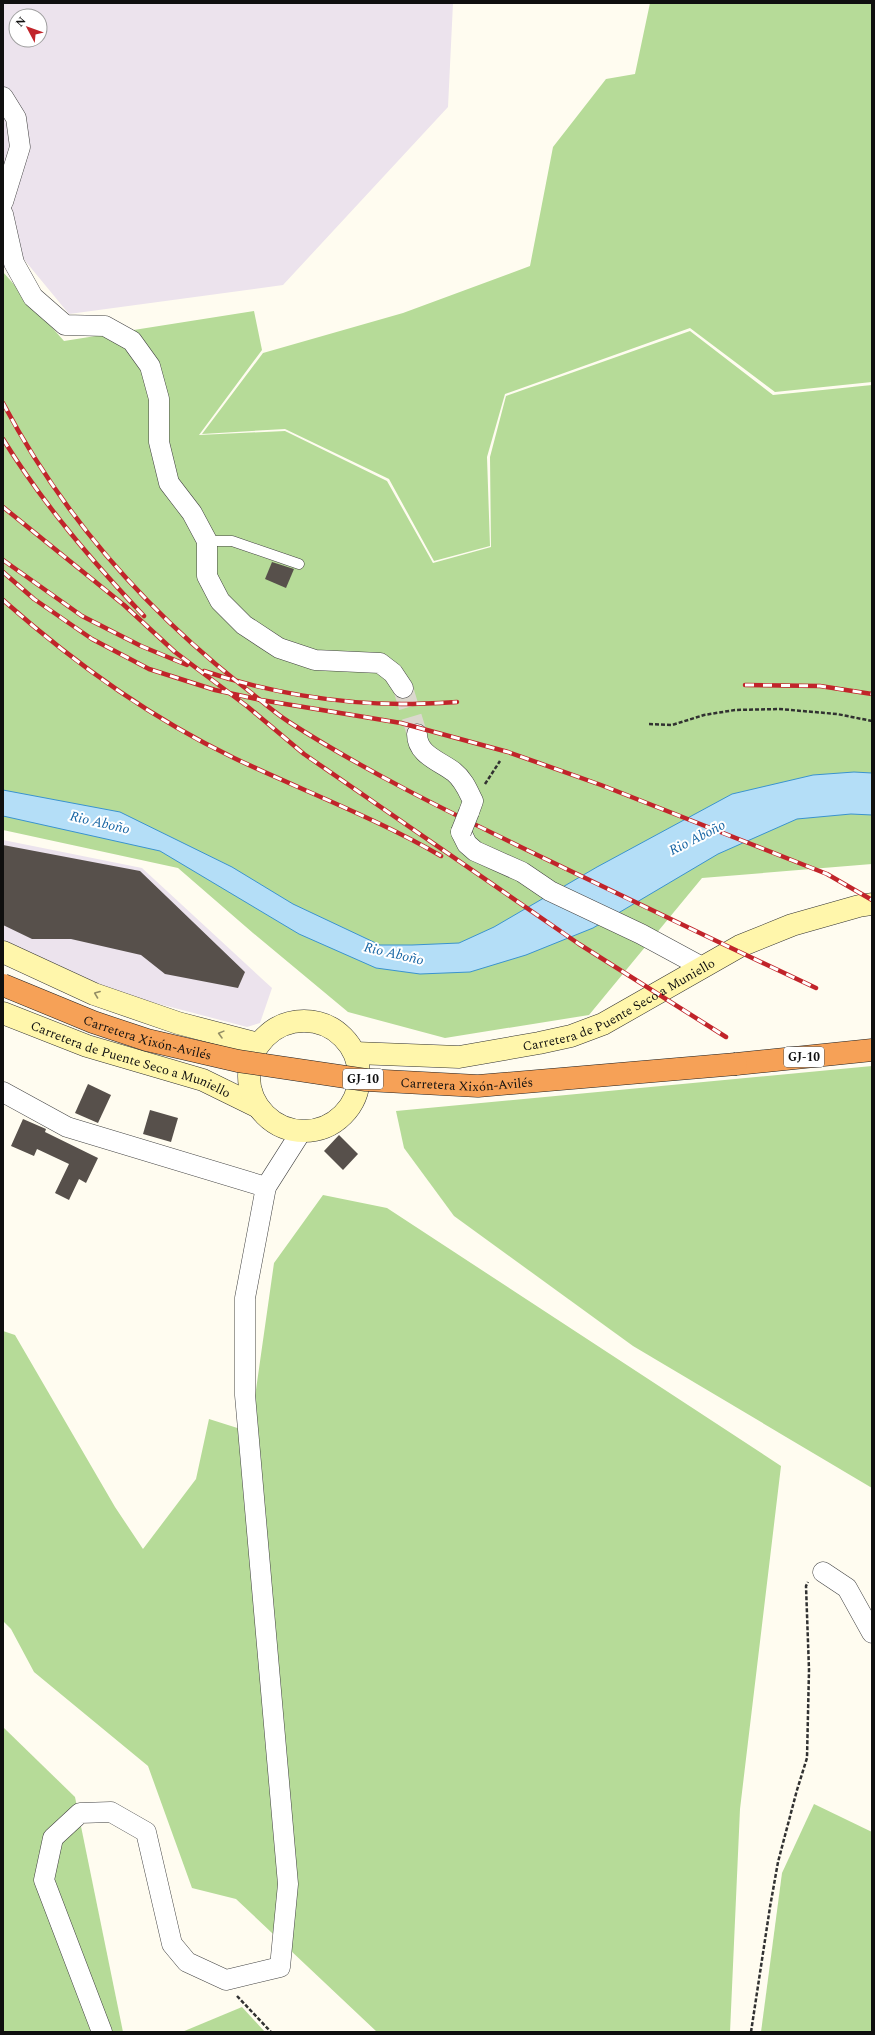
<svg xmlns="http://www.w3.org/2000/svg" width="875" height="2035" font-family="Spectral,serif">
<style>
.industrial{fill:#ece3ed;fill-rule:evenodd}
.forest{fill:#b6db98}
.water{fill:#b4def7;stroke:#3a93cf}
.building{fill:#57504b}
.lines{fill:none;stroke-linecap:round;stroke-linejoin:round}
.street-tunnel{stroke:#dbd8ce;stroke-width:20;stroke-dasharray:20 10;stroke-linecap:butt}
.lane-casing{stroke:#424242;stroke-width:11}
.street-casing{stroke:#424242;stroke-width:21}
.secondary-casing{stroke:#313131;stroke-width:23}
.highway-casing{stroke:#202020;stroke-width:23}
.path{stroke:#313131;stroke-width:2.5;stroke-dasharray:4 2;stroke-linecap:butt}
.lane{stroke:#fff;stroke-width:10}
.street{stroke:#fff;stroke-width:20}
.secondary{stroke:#fff6ab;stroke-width:22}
.highway{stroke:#f6a157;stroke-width:22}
.rail-casing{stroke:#c1242a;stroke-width:4.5}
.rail{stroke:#fff;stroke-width:3;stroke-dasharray:9;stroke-linecap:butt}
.street-bridge-casing{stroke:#424242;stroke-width:21;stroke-linecap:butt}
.highway-bridge-casing{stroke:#202020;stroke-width:23;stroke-linecap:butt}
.street-bridge{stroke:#fff;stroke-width:20}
.highway-bridge{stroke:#f6a157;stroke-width:22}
.oneway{stroke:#938e65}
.labels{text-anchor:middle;stroke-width:4;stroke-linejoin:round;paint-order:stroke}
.shield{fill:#fff;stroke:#575757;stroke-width:1}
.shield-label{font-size:12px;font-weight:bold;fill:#0f0f0f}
.street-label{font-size:13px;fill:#0f0f0f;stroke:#fff}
.water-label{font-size:14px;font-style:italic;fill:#1564a3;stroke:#fff}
</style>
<rect width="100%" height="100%" fill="#fffcf0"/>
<g class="industrial">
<path d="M 3,3 L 453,3 L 448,107 L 283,285 L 69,314 L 3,234 ZM 16,16 L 40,16 L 40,40 L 16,40 Z"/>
<path d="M 3,840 L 142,868 L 272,988 L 260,1023 L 247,1027 L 121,994 L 3,940 Z"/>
</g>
<g class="forest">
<path d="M 650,3 L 872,3 L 872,382 L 775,392 L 690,328 L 505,394 L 487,457 L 490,546 L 434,561 L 389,479 L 285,429 L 202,434 L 263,353 L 403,313 L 530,266 L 553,147 L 606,79 L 635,74 Z"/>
<path d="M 3,272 L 64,341 L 254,311 L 262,350 L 199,435 L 285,431 L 387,481 L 433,563 L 491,547 L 490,457 L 506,396 L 690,331 L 773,395 L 872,385 L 872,864 L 702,878 L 589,1015 L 445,1038 L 348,1012 L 253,933 L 178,868 L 3,830 Z"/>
<path d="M 872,1066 L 872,1488 L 633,1346 L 454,1216 L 404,1148 L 396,1111 Z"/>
<path d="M 323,1195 L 387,1208 L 781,1466 L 740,1809 L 730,2032 L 377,2032 L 236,1899 L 192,1888 L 148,1766 L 34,1672 L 11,1629 L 3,1621 L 3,1331 L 15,1335 L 115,1507 L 143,1549 L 196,1479 L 209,1419 L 250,1432 L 274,1263 Z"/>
<path d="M 3,1727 L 75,1797 L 123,2032 L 3,2032 Z"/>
<path d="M 814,1804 L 872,1832 L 872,2032 L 761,2032 L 782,1873 Z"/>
<path d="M 242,2007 L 265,2032 L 182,2032 Z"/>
</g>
<path class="water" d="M 854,772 L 872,773 L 872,815 L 851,814 L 797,819 L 718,854 L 593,928 L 526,955 L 470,972 L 420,974 L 376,968 L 299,934 L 160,851 L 3,816 L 3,790 L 120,812 L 232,867 L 293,904 L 380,945 L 412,945 L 459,943 L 494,927 L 597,867 L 732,794 L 813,775 Z"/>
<g class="building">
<path d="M 272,562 L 294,569 L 286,588 L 265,579 Z"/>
<path d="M 3,845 L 140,871 L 245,972 L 238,988 L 165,974 L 141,955 L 71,939 L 32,939 L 3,925 Z"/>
<path d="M 88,1084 L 111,1095 L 98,1123 L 75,1113 Z"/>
<path d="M 150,1110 L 178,1118 L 171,1142 L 143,1134 Z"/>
<path d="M 23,1119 L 46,1129 L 45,1132 L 98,1158 L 86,1183 L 79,1179 L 69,1200 L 55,1193 L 69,1164 L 37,1149 L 34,1156 L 11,1146 Z"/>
<path d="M 339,1135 L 358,1154 L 343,1170 L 324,1151 Z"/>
</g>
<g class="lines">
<path class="street-tunnel" d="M 403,688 L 417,734"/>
<g class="lane-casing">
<path id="lane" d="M 207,541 L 232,541 L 299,564"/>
</g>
<g class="street-casing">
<g id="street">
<path d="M 3,97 L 16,118 L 20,147 L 3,202"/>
<path d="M 3,214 L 14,263 L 33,297 L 65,325 L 105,326 L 132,341 L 150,366 L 159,399 L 159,442 L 169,483 L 192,513 L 207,541 L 207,576 L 220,601 L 244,625 L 279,648 L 315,660 L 380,663 L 393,673 L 403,688"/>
<path d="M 417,734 C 417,755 440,761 454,772 C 464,780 468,791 473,801 L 469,812"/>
<path d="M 461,832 L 467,844 L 475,851 L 522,872 L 550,891 L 641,934 L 702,967"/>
<path d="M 3,1092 L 67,1127 L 266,1187"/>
<path d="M 823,1572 L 847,1588 L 872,1633"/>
<path d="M 102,2032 L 44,1880 L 53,1838 L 80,1813 L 111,1812 L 146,1832 L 172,1944 L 187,1962 L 226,1980 L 280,1967 L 288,1884 L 245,1395 L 245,1298 L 266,1187 L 301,1132"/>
</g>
</g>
<g class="secondary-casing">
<g id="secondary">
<path d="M 3,952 L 94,994 L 178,1023 L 258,1044"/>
<path id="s1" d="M 3,1013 L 87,1046 L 203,1080 L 258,1107"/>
<circle cx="304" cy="1076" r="55"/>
<path id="s2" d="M 355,1053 L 459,1057 L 539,1043 L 571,1036 L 603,1024 L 740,946 L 792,925 L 859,906 L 872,904"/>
</g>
</g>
<g class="highway-casing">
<path id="highway" d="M 736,1064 L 872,1050"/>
</g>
<g class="path">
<path d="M 649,724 L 672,725 L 704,715 L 735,710 L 779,709 L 837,714 L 872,721"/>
<path d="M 485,784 L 500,761"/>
<path d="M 237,1996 L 271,2032"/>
<path d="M 751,2032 L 770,1907 L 778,1862 L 797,1790 L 807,1758 L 809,1670 L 806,1586 L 808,1582"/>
</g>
<use href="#lane" class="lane"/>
<use href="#street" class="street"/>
<use href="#secondary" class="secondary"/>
<use href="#highway" class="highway"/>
<g class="rail-casing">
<g id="rail">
<path d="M 3,403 C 61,513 143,607 240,684 C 256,696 272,711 289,722 C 365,771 447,811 529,851 C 624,897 720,943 816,988"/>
<path d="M 3,439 C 43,504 92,561 144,616"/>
<path d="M 3,507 L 124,605 L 175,652 L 248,707 L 304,754 L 579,944 L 726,1037"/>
<path d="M 3,560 L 82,616 L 141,646 L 187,665"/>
<path d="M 3,572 L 34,599 L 92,639 L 149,669 L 215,690 L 261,700 L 401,723 L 508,752 L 601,785 L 827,874 L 872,900"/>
<path d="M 3,600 C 73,662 149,717 234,758 C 303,791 374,817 441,856"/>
<path d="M 204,671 C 266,692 337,704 402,704 C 420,704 439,703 457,702"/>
<path d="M 745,685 L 820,686 L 872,694"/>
</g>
</g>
<use href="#rail" class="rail"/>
<g class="street-bridge-casing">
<path id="street-bridge" d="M 461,832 L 469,812"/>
</g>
<g class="highway-bridge-casing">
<g id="highway-bridge">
<path id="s3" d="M 3,985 L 93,1022 L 147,1040 L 238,1061 L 366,1080 L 478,1086 L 736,1064"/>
</g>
</g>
<use href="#street-bridge" class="street-bridge"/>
<use href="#highway-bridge" class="highway-bridge"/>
</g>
<defs><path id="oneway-chevron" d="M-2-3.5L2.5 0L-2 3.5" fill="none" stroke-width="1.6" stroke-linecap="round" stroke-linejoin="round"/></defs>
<g class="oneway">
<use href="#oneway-chevron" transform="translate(97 994) rotate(-159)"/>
<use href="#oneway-chevron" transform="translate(221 1034) rotate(-165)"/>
</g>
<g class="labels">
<g class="shield">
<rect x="784" y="1047" width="40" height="20" rx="3"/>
<rect x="343" y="1069" width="40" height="20" rx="3"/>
</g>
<g class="shield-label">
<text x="804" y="1061">GJ-10</text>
<text x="363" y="1083">GJ-10</text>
</g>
<g class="street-label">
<text dy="5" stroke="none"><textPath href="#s2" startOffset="274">Carretera de Puente Seco a Muniello</textPath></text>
<text dy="5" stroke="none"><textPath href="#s3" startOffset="154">Carretera Xixón-Avilés</textPath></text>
<text dy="5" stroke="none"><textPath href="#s1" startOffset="136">Carretera de Puente Seco a Muniello</textPath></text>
<text dy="5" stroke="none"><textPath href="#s3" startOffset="478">Carretera Xixón-Avilés</textPath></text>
</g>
<g class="water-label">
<text transform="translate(100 822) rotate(13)" y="5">Rio Aboño</text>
<text transform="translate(697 837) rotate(-27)" y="5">Rio Aboño</text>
<text transform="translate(394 953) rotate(13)" y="5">Rio Aboño</text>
</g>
</g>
<rect width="875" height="2035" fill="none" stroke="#0f0f0f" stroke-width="8"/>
<g transform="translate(28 28) rotate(311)"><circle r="19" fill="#ffffff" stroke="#9f9f9f"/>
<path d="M0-3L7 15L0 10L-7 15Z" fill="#c1242a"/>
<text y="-6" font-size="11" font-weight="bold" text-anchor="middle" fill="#0f0f0f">N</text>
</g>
</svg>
